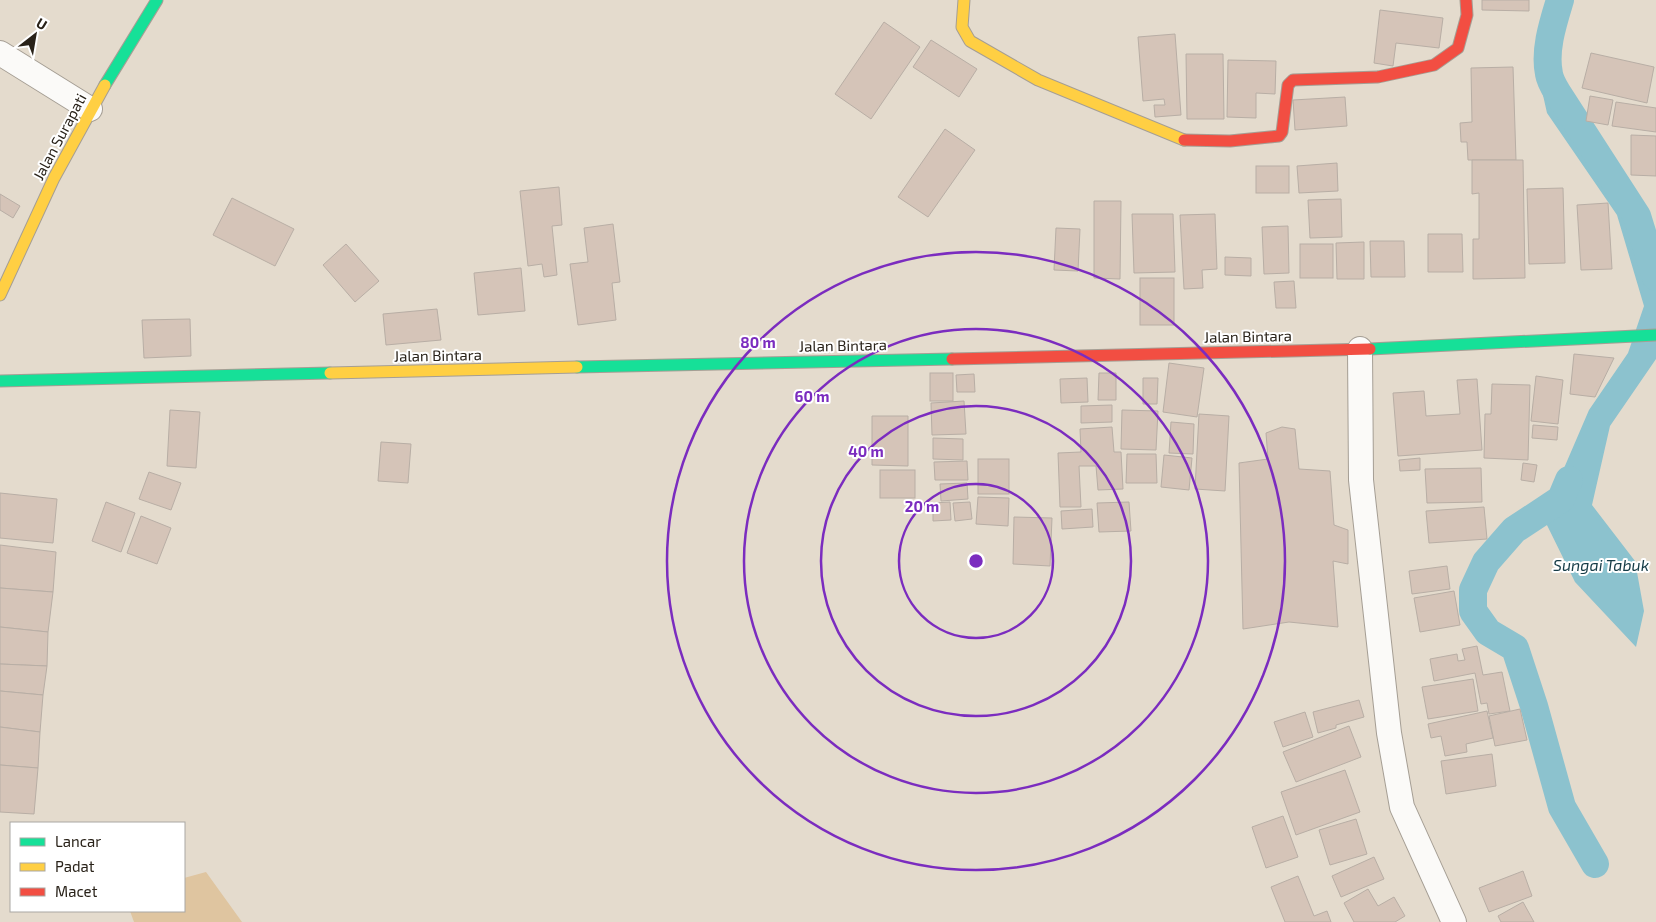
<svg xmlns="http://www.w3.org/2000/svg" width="1656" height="922" font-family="'Exo 2',sans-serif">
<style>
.green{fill:#dfc5a0}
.water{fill:#8cc2ce}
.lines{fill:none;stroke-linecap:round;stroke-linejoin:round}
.canal{stroke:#8cc2ce;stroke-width:28}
.building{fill:#d5c4b8;stroke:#b8aea5}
.street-casing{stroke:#a59e94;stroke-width:26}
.fast-casing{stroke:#a59e94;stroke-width:13}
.slow-casing{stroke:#a59e94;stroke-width:13}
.jam-casing{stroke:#a59e94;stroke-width:13}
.street{stroke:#fbfaf8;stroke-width:24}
.fast{stroke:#16e098;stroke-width:11}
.slow{stroke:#ffcf43;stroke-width:11}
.jam{stroke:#f24e42;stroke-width:11}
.ring{fill:none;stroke:#7b2cbf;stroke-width:2.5}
.labels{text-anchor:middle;stroke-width:4;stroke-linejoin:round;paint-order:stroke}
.street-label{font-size:15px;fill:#292219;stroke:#fff}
.water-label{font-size:16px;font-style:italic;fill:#163c47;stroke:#fff}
.centre{fill:#7b2cbf;stroke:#fff;stroke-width:2.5}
.ring-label{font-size:15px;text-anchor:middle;font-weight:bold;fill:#7b2cbf;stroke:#fff;stroke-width:4;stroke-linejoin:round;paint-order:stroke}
</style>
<rect width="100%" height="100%" fill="#e4dbcd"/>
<path class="green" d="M 206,872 L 242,922 L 134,922 L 130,911 L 184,911 L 184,878 Z"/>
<path class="water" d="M 1548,0 L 1572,0 L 1558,47 L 1561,109 L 1598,153 L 1634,219 L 1656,279 L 1656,359 L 1610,426 L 1592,505 L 1635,561 L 1644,611 L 1636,647 L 1575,582 L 1543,517 L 1589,410 L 1628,353 L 1644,306 L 1617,215 L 1547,113 L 1534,55 Z"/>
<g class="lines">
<g class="canal">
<path d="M 1560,0 C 1553,23 1544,50 1549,74 C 1550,80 1554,87 1557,92 L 1637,216 L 1656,277"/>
<path d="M 1569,480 L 1561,499 L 1514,530 L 1486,562 L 1473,590 L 1473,611 L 1488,632 L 1515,648 L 1534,706 L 1562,807 L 1595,864"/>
</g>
</g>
<g class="building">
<path d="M 1482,0 L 1529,0 L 1529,11 L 1482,10 Z"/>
<path d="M 1380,10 L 1443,18 L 1439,48 L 1396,43 L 1393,66 L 1374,63 Z"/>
<path d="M 884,22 L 920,47 L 871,119 L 835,94 Z"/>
<path d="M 1175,34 L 1181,115 L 1155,117 L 1154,105 L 1165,105 L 1164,99 L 1143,101 L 1138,37 Z"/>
<path d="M 931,40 L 977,69 L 959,97 L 913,67 Z"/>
<path d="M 1591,53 L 1654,67 L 1647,103 L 1582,88 Z"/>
<path d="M 1186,54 L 1223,54 L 1224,119 L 1187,119 Z"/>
<path d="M 1228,60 L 1276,61 L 1275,94 L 1256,93 L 1256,118 L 1227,117 Z"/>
<path d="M 1513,67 L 1516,160 L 1468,160 L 1467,142 L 1461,142 L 1460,123 L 1472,122 L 1471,68 Z"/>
<path d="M 1590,96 L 1613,100 L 1608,125 L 1586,121 Z"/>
<path d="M 1345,97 L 1347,126 L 1295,130 L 1293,100 Z"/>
<path d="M 1616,102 L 1656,108 L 1656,132 L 1612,126 Z"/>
<path d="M 945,129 L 975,150 L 928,217 L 898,197 Z"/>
<path d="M 1631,135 L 1656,136 L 1656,176 L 1631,175 Z"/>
<path d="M 1472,160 L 1523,160 L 1525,278 L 1473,279 L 1473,239 L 1479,239 L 1479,193 L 1472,194 Z"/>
<path d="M 1337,163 L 1338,191 L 1299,193 L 1297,166 Z"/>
<rect x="1256" y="166" width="33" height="27"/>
<path d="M 559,187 L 562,225 L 552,226 L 557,275 L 544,277 L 542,264 L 528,266 L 520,191 Z"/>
<path d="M 1563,188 L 1565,263 L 1529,264 L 1527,189 Z"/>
<path d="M 0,194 L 20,206 L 13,218 L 0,210 Z"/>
<path d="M 232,198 L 294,229 L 275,266 L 213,235 Z"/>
<path d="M 1341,199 L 1342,237 L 1310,238 L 1308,200 Z"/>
<path d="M 1094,201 L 1121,201 L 1120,279 L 1094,278 Z"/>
<path d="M 1608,203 L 1612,269 L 1581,270 L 1577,205 Z"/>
<path d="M 1132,214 L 1173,214 L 1175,272 L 1134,273 Z"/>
<path d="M 1215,214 L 1217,269 L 1202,270 L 1203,288 L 1184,289 L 1180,215 Z"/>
<path d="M 613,224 L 620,282 L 612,283 L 616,320 L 578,325 L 570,264 L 588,262 L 584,228 Z"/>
<path d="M 1288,226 L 1289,273 L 1264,274 L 1262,227 Z"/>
<path d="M 1056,228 L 1080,229 L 1078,271 L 1054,270 Z"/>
<path d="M 1428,234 L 1462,234 L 1463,272 L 1428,272 Z"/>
<path d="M 1370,241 L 1404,241 L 1405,277 L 1371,277 Z"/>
<path d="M 1364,242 L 1364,279 L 1337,279 L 1336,243 Z"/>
<path d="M 346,244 L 379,281 L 355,302 L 323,265 Z"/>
<rect x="1300" y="244" width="33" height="34"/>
<path d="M 1225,257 L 1251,258 L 1251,276 L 1225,275 Z"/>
<path d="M 521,268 L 525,311 L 478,315 L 474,273 Z"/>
<rect x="1140" y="278" width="34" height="47"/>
<path d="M 1294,281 L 1296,308 L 1276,308 L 1274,282 Z"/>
<path d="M 437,309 L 441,340 L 386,345 L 383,314 Z"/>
<path d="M 190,319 L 191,356 L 144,358 L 142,320 Z"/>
<path d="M 1574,354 L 1614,358 L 1595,397 L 1570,394 Z"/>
<path d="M 1169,363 L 1204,368 L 1197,417 L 1163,412 Z"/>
<rect x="930" y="373" width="23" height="28"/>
<path d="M 1099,373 L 1116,373 L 1116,400 L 1098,400 Z"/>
<path d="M 974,374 L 975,392 L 957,392 L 956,375 Z"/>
<path d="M 1536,376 L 1563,380 L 1558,424 L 1531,421 Z"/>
<path d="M 1087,378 L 1088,402 L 1061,403 L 1060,379 Z"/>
<path d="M 1143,378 L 1158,378 L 1157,404 L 1143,404 Z"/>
<path d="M 1477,379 L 1482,450 L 1398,456 L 1393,393 L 1424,391 L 1426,416 L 1460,414 L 1457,380 Z"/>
<path d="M 1492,384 L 1530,385 L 1528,460 L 1484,458 L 1485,414 L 1491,414 Z"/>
<path d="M 964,401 L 966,434 L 932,435 L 931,403 Z"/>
<path d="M 1112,405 L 1112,422 L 1081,423 L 1081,406 Z"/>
<path d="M 170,410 L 200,412 L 196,468 L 167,466 Z"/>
<path d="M 1122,410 L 1158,411 L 1156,450 L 1121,449 Z"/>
<path d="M 1199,414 L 1229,416 L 1225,491 L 1195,489 Z"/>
<path d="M 872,416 L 908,416 L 908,466 L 872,465 Z"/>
<path d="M 1171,422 L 1194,424 L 1193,454 L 1169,453 Z"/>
<path d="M 1533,425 L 1558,427 L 1557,440 L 1532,438 Z"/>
<path d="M 1112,427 L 1114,452 L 1121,452 L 1123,489 L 1098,490 L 1096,466 L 1079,466 L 1081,507 L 1060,507 L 1058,453 L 1081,452 L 1080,429 Z"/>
<path d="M 1282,427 L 1295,429 L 1299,469 L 1330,471 L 1334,525 L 1348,530 L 1348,564 L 1333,561 L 1338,627 L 1289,622 L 1243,629 L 1239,463 L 1268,459 L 1266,433 Z"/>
<path d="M 933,438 L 963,439 L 963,460 L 933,459 Z"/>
<path d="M 381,442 L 411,444 L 408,483 L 378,481 Z"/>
<path d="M 1127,454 L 1156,454 L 1157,483 L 1126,483 Z"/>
<path d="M 1164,455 L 1192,458 L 1189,490 L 1161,487 Z"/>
<path d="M 1420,458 L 1420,470 L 1400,471 L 1399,460 Z"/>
<rect x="978" y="459" width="31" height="35"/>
<path d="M 967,461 L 968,480 L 935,480 L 934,462 Z"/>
<path d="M 1523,463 L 1537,465 L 1534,482 L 1521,480 Z"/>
<path d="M 1481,468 L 1482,502 L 1427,503 L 1425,469 Z"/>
<rect x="880" y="470" width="35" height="28"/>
<path d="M 149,472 L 181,483 L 171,510 L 139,499 Z"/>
<path d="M 967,483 L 968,499 L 941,501 L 940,484 Z"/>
<path d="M 0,493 L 57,499 L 53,543 L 0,538 Z"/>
<path d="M 978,497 L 1009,498 L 1008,526 L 976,524 Z"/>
<path d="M 106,502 L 135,513 L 121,552 L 92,541 Z"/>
<path d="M 950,502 L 951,520 L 933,521 L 933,503 Z"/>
<path d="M 970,502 L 972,519 L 955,521 L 953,503 Z"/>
<path d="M 1129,502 L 1131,531 L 1099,532 L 1097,503 Z"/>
<path d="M 1484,507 L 1487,539 L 1429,543 L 1426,511 Z"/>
<path d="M 1092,509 L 1093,527 L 1062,529 L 1061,511 Z"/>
<path d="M 141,516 L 171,528 L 157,564 L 127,553 Z"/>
<path d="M 1014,517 L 1052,518 L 1050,566 L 1013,564 Z"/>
<path d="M 0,545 L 56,552 L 53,592 L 0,588 Z"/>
<path d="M 1447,566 L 1450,589 L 1412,594 L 1409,571 Z"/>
<path d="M 0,588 L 53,592 L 48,632 L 0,627 Z"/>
<path d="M 1454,591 L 1460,625 L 1420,632 L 1414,598 Z"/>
<path d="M 0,627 L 48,632 L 47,666 L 0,664 Z"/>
<path d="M 1477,646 L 1483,675 L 1502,672 L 1510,711 L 1489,714 L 1487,703 L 1481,704 L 1475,673 L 1434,681 L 1430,659 L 1457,654 L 1458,661 L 1465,660 L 1462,649 Z"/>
<path d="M 0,664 L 47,666 L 43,695 L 0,691 Z"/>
<path d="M 1473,679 L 1478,711 L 1428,719 L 1422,687 Z"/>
<path d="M 0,691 L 43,695 L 40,732 L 0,727 Z"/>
<path d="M 1359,700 L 1364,717 L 1336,725 L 1336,728 L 1318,733 L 1313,712 Z"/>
<path d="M 1520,709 L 1527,740 L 1495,746 L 1489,716 Z"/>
<path d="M 1487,711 L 1493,738 L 1466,744 L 1467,752 L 1445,756 L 1441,736 L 1431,738 L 1428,724 Z"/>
<path d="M 1305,712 L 1313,737 L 1283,747 L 1274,722 Z"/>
<path d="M 1349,726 L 1361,757 L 1296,782 L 1283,752 Z"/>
<path d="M 0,727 L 40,732 L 38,768 L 0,765 Z"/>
<path d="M 1492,754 L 1496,786 L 1446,794 L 1441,761 Z"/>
<path d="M 0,765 L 38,768 L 34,814 L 0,812 Z"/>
<path d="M 1345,770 L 1360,812 L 1296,835 L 1281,792 Z"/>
<path d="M 1283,816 L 1298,857 L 1266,868 L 1252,827 Z"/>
<path d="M 1356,819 L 1367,854 L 1330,865 L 1319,830 Z"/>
<path d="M 1374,857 L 1384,879 L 1341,897 L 1332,876 Z"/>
<path d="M 1523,871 L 1532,896 L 1489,912 L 1479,888 Z"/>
<path d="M 1298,876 L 1314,916 L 1327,911 L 1331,922 L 1285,922 L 1271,887 Z"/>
<path d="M 1368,889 L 1378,906 L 1394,897 L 1405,916 L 1395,922 L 1354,922 L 1344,903 Z"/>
<path d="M 1523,902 L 1534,922 L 1501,922 L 1498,916 Z"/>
</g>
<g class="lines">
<g class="street-casing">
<g id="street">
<path d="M 0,53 L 90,109"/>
<path d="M 1360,349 L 1361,480 L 1389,733 L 1402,807 L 1454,922"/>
</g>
</g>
<g class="fast-casing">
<g id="fast">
<path d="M 105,85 L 157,0"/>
<path d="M 1370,349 L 1656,335"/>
<path d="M 577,367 L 952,359"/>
<path d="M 0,381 L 330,373"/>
</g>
</g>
<g class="slow-casing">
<g id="slow">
<path d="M 964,0 L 962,27 L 970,41 L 1038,80 L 1184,140"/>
<path d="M 0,295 L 54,178 L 105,85"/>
<path d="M 330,373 L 577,367"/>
</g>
</g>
<g class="jam-casing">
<g id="jam">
<path d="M 1184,140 L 1230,141 L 1279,136 L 1282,132 L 1288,85 L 1293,80 L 1378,77 L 1434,65 L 1458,48 L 1467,15 L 1466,0"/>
<path d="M 952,359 L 1370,349"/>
</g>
</g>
<use href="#street" class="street"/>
<use href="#fast" class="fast"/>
<use href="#slow" class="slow"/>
<use href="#jam" class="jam"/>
</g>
<g class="ring">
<circle cx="976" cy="561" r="77"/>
<circle cx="976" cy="561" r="155"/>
<circle cx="976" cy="561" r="232"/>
<circle cx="976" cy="561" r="309"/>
</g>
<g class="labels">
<g class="street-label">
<text transform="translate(60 137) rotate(-62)" y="5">Jalan Surapati</text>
<text transform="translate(1248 337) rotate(-1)" y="5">Jalan Bintara</text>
<text transform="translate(843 346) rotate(-1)" y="5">Jalan Bintara</text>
<text transform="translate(438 356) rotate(-1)" y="5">Jalan Bintara</text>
</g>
<g class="water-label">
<text x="1601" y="571">Sungai Tabuk</text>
</g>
</g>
<circle cx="976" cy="561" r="8" class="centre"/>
<g class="ring-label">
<text x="758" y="348">80 m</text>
<text x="812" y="402">60 m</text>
<text x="866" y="457">40 m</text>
<text x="922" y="512">20 m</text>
</g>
<rect x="10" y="822" width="175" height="90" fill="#ffffff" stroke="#a9a7a3"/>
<rect x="20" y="838" width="25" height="8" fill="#16e098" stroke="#a9a7a3"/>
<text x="55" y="847" font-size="15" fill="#292219">Lancar</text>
<rect x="20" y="863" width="25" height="8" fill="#ffcf43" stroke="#a9a7a3"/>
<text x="55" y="872" font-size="15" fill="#292219">Padat</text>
<rect x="20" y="888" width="25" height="8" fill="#f24e42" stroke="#a9a7a3"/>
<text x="55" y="897" font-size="15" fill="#292219">Macet</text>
<g transform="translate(35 35) rotate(31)" stroke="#ffffff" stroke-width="4" paint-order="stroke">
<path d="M0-4L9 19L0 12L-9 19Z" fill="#292219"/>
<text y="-8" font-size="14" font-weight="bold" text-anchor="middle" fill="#292219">U</text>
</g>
</svg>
